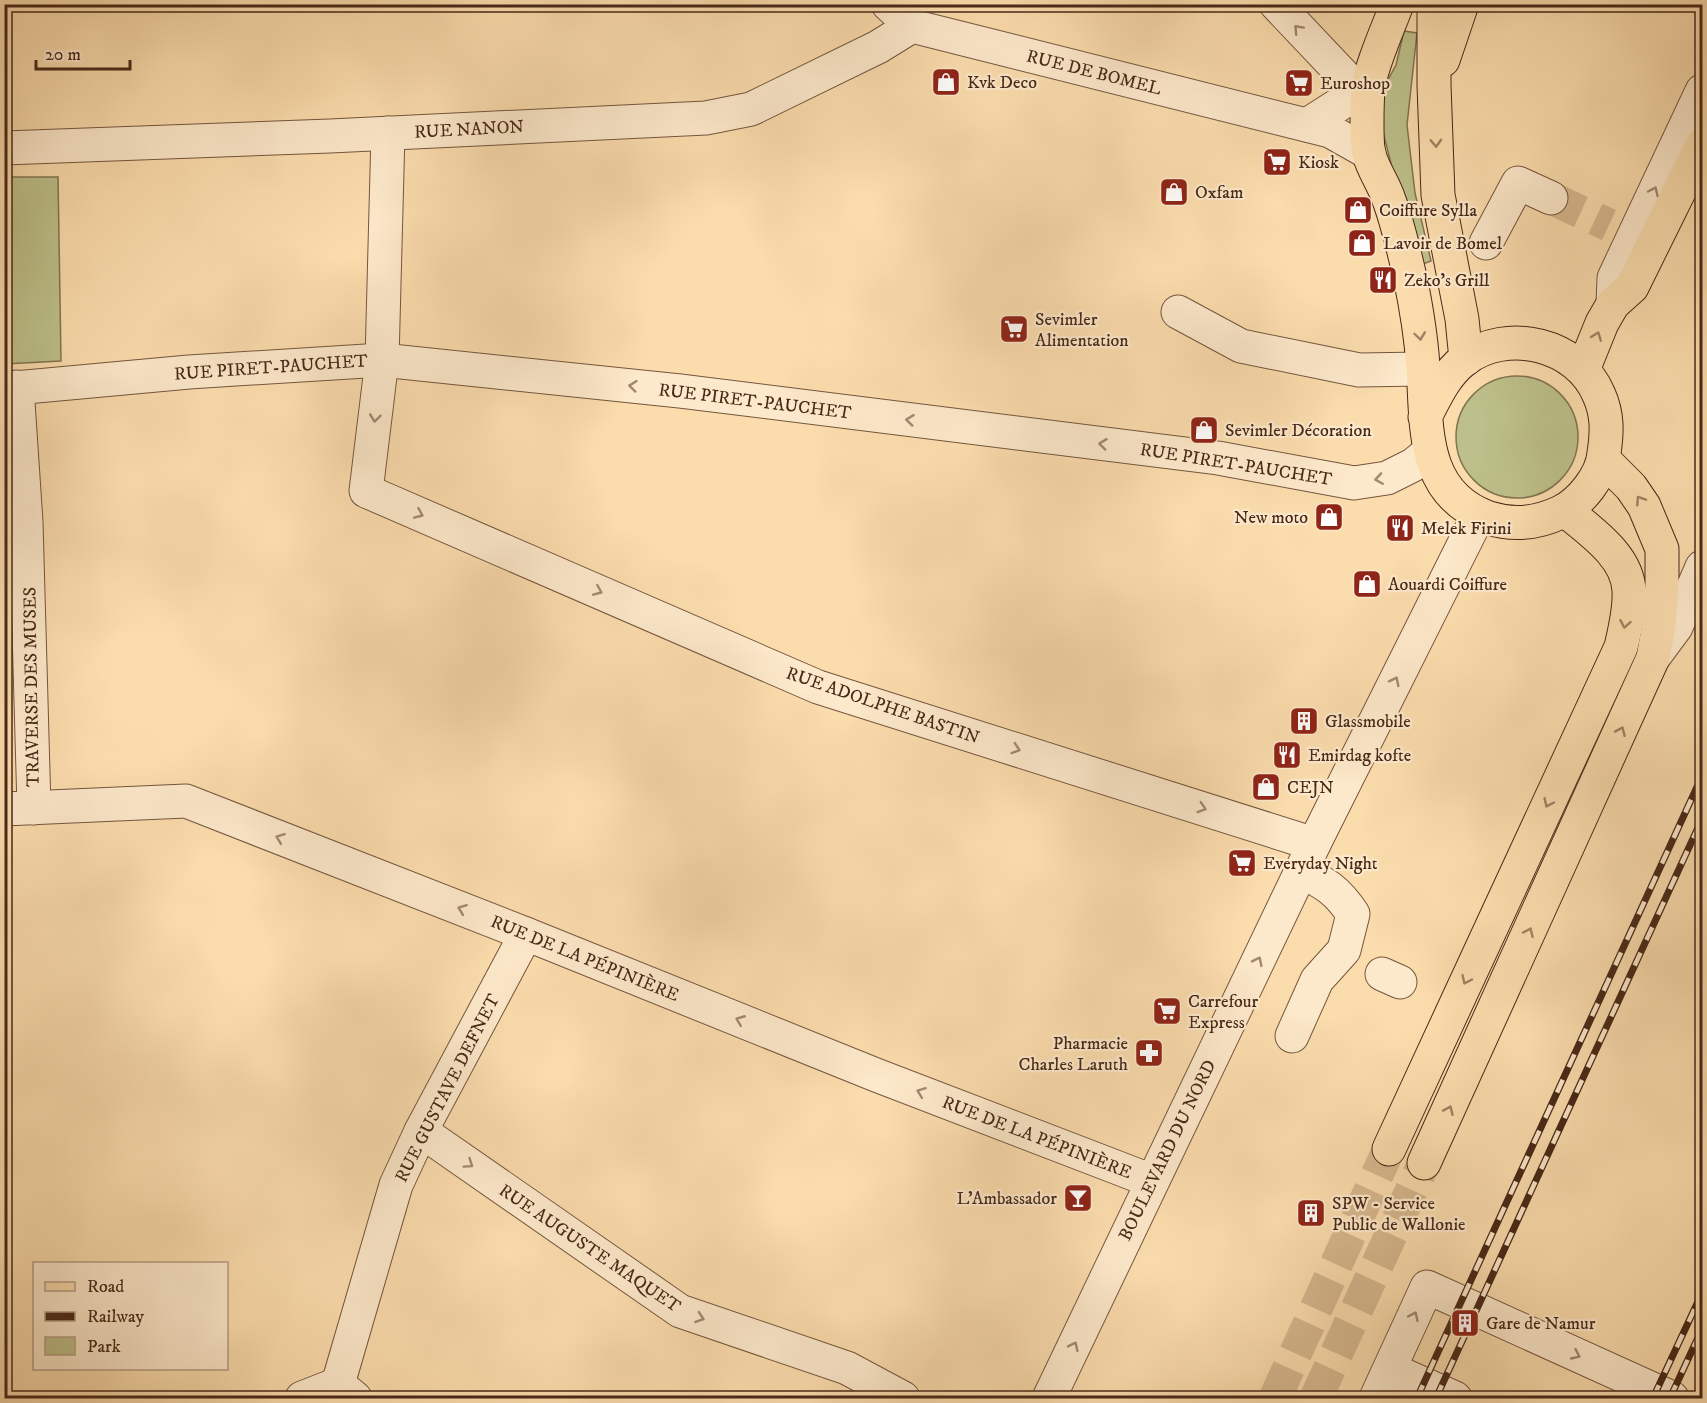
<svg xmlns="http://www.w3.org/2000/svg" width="1707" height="1403" font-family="'IM FELL DW Pica',serif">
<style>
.green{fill:#bdc08a;stroke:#827451;stroke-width:1.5}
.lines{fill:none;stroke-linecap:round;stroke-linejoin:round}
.minor-tunnel{stroke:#d7b88f;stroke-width:33;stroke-dasharray:33 16;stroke-linecap:butt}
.major-tunnel{stroke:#d7b88f;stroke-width:33;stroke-dasharray:33 16;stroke-linecap:butt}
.minor-casing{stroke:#75563d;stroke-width:35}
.major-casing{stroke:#482918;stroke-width:35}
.minor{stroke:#fce8ca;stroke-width:33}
.major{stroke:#fbdcad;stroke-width:33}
.rail-casing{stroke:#482918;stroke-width:7}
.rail{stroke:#fce8ca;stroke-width:4.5;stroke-dasharray:14;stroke-linecap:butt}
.oneway{stroke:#a28871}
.oneway2{stroke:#a28262}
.labels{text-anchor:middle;stroke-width:4.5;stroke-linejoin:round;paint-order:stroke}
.street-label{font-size:18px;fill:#482918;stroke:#fce8ca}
.poi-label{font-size:18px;fill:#482918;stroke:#fce8ca;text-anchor:start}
</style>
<rect width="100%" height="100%" fill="#fbdcad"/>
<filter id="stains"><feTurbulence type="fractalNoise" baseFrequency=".00333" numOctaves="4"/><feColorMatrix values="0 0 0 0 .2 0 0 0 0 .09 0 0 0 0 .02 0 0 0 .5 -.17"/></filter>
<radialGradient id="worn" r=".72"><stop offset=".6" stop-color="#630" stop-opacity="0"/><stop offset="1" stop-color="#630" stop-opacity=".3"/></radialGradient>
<g class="green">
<path d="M 1404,31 L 1417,33 L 1407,125 L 1415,193 L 1431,261 L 1417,266 L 1381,124 L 1383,89 L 1396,65 Z"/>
<path d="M 5,177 L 58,177 L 61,361 L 5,364 Z"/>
<circle cx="1517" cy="437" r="61"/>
</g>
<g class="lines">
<path class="minor-tunnel" d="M 1551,198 L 1609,225"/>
<g class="major-tunnel">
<path d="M 1275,1398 L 1389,1149"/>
<path d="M 1316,1398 L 1424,1163"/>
</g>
<g class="minor-casing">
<g id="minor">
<path d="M 888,4 L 912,26 L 1330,131 L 1369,153"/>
<path d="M 1276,4 L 1348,80 L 1368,86"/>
<path d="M 1307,125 L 1368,86"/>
<path d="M 388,133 L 382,360 L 366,491 L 818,687 L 1314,844"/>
<path d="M 4,148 L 330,136 L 706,118 L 751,109 L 878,47 L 912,26"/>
<path d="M 1486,243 L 1518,183 L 1551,198"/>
<path d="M 1613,304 L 1614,278 L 1702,91"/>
<path d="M 1178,312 L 1241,346 L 1359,370 L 1423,369"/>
<path d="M 17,387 L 26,522 L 34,808"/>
<path d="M 4,389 L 189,372 L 382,360 L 680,391 L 1218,458 L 1354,483 L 1387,478 L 1413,465 L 1429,452"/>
<path d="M 1653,658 L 1676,627 L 1702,567"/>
<path d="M 4,809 L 186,801 L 526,934 L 876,1075 L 1152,1181"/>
<path d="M 1382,974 L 1400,982"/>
<path d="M 1292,1036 L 1317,980 L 1344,950 L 1353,914 C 1337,890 1326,884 1301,871"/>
<path d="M 421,1131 L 680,1311 L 847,1368 L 903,1398"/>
<path d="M 1390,1369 L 1455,1398"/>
<path d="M 338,1384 L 396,1185 L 421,1131 L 526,934"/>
<path d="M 302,1398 L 338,1384 L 355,1398"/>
<path d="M 1049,1398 L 1314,844 L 1479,514"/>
<path d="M 1376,1398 L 1427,1287 L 1672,1398"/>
</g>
</g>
<g class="major-casing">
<g id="major">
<path d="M 1397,4 C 1389,26 1370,68 1368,89 C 1367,103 1366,143 1369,154 C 1373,170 1384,184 1389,200 C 1398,224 1404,252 1410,277 C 1416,306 1421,336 1423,366 C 1427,425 1420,494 1489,518 C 1514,526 1538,523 1561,512 C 1581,502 1602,476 1604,453 C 1607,433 1608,415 1599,395 C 1578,344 1507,327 1464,360 C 1445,375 1436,396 1425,417"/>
<path d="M 1434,4 L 1434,85 L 1438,195 L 1462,319 L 1466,359"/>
<path d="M 1443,60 L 1462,4"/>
<path d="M 1583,370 L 1602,323 L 1613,304 L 1632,287 L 1702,145"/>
<path d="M 1389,1149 L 1621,647 C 1625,629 1630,610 1629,591 C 1628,556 1590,531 1565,510"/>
<path d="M 1424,1163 L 1653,658 L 1659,625 L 1662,583 L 1662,549 L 1644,506 L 1631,487 L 1604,460"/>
</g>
</g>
<use href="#minor" class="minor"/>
<use href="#major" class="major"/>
<g class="rail-casing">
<g id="rail">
<path d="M 1417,1398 L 1702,776"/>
<path d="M 1436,1398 L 1702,819"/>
<path d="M 1653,1398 L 1702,1293"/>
<path d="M 1670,1398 L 1702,1329"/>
</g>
</g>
<use href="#rail" class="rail"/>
</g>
<defs><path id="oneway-chevron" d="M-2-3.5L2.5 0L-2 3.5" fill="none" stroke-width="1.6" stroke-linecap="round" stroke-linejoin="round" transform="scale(1.5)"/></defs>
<g class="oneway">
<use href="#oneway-chevron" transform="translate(1298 29) rotate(-133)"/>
<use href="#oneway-chevron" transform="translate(1654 191) rotate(-65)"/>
<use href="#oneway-chevron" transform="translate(633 386) rotate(-174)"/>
<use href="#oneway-chevron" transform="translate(375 418) rotate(97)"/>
<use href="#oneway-chevron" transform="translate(910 420) rotate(-173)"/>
<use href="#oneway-chevron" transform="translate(1103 444) rotate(-173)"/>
<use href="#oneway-chevron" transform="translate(1379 479) rotate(171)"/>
<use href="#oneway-chevron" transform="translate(419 514) rotate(23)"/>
<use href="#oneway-chevron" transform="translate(598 591) rotate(23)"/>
<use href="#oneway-chevron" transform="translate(1395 681) rotate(-63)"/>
<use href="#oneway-chevron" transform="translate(1016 749) rotate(18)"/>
<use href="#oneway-chevron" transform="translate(1202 808) rotate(18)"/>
<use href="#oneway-chevron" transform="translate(280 838) rotate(-159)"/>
<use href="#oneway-chevron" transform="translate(462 909) rotate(-159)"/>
<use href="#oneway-chevron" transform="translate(1258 961) rotate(-64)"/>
<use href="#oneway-chevron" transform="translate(740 1020) rotate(-158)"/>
<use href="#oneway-chevron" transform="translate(921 1092) rotate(-159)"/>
<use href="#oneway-chevron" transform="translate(469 1164) rotate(35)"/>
<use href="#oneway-chevron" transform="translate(1414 1316) rotate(-65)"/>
<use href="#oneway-chevron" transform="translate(700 1318) rotate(19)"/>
<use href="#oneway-chevron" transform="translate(1074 1346) rotate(-64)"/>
<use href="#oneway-chevron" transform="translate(1576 1355) rotate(25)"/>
</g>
<g class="oneway2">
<use href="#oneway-chevron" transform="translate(1436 143) rotate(88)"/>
<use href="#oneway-chevron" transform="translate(1420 336) rotate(82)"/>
<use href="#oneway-chevron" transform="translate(1597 336) rotate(-69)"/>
<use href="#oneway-chevron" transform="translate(1640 500) rotate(-123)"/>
<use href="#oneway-chevron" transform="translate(1625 624) rotate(100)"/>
<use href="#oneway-chevron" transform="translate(1621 731) rotate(-66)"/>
<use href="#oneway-chevron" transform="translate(1548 803) rotate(115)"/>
<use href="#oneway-chevron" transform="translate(1529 932) rotate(-66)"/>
<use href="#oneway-chevron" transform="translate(1466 980) rotate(115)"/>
<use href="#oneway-chevron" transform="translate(1449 1110) rotate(-66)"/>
</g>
<defs>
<g id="shop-square" transform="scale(1.5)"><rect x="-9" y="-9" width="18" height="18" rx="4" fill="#8f2418" stroke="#fce8ca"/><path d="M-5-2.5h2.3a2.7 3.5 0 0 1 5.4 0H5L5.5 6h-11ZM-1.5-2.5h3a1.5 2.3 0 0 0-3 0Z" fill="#fff"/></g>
<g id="supermarket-square" transform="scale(1.5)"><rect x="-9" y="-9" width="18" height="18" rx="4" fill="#8f2418" stroke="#fce8ca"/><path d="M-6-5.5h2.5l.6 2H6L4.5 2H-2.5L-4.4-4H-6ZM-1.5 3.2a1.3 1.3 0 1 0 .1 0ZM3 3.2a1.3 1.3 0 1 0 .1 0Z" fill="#fff"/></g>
<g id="restaurant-square" transform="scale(1.5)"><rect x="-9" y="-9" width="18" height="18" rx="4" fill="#8f2418" stroke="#fce8ca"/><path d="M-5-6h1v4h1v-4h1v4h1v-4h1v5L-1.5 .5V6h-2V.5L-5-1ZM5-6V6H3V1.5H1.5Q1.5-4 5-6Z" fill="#fff"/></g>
<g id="building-square" transform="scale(1.5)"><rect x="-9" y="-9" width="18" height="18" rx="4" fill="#8f2418" stroke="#fce8ca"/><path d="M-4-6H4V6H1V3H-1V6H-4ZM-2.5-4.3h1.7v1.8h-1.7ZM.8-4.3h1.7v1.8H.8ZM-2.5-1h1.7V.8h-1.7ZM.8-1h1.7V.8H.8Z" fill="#fff"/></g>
<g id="pharmacy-square" transform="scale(1.5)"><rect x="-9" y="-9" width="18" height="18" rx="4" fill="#8f2418" stroke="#fce8ca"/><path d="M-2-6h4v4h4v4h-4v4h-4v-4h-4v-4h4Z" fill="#fff"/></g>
<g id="bar-square" transform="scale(1.5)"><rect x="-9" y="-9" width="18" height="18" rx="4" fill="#8f2418" stroke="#fce8ca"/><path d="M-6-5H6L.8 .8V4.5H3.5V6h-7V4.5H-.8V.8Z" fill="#fff"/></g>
</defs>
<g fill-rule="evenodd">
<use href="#shop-square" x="946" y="82"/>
<use href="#supermarket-square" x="1299" y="83"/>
<use href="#supermarket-square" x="1277" y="162"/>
<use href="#shop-square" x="1174" y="192"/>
<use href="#shop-square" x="1358" y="210"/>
<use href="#shop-square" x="1362" y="243"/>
<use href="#restaurant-square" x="1383" y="280"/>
<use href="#supermarket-square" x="1014" y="329"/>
<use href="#shop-square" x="1204" y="430"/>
<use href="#shop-square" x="1329" y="517"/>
<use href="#restaurant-square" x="1400" y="528"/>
<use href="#shop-square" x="1367" y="584"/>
<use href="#building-square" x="1304" y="721"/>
<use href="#restaurant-square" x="1287" y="755"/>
<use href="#shop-square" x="1266" y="787"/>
<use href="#supermarket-square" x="1242" y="863"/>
<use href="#supermarket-square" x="1167" y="1011"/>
<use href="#pharmacy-square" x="1149" y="1053"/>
<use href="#bar-square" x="1078" y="1198"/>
<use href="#building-square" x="1311" y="1213"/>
<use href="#building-square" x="1465" y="1323"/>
</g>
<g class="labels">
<g class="street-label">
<text transform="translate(1094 72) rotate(14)" y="6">RUE DE BOMEL</text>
<text transform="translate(469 129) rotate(-3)" y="6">RUE NANON</text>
<text transform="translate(271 367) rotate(-4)" y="6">RUE PIRET-PAUCHET</text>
<text transform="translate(755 401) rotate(7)" y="6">RUE PIRET-PAUCHET</text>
<text transform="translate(1236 464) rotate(9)" y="6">RUE PIRET-PAUCHET</text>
<text transform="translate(31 687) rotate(-91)" y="6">TRAVERSE DES MUSES</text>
<text transform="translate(883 705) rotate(19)" y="6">RUE ADOLPHE BASTIN</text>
<text transform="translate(585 958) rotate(22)" y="6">RUE DE LA PÉPINIÈRE</text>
<text transform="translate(447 1088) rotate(-63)" y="6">RUE GUSTAVE DEFNET</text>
<text transform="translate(1037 1137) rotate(21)" y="6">RUE DE LA PÉPINIÈRE</text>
<text transform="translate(1167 1150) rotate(-64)" y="6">BOULEVARD DU NORD</text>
<text transform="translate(590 1248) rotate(34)" y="6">RUE AUGUSTE MAQUET</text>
</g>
<g class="poi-label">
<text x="967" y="88">Kvk Deco</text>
<text x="1320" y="89">Euroshop</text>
<text x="1298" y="168">Kiosk</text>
<text x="1195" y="198">Oxfam</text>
<text x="1379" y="216">Coiffure Sylla</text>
<text x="1383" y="249">Lavoir de Bomel</text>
<text x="1404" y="286">Zeko's Grill</text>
<text x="1035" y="325">Sevimler<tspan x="1035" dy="21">Alimentation</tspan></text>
<text x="1225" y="436">Sevimler Décoration</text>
<text x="1308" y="523" text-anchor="end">New moto</text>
<text x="1421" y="534">Melek Firini</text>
<text x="1388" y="590">Aouardi Coiffure</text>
<text x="1325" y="727">Glassmobile</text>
<text x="1308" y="761">Emirdag kofte</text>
<text x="1287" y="793">CEJN</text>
<text x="1263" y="869">Everyday Night</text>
<text x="1188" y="1007">Carrefour<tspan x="1188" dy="21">Express</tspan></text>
<text x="1128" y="1049" text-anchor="end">Pharmacie<tspan x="1128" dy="21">Charles Laruth</tspan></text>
<text x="1057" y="1204" text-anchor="end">L'Ambassador</text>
<text x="1332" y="1209">SPW - Service<tspan x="1332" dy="21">Public de Wallonie</tspan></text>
<text x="1486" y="1329">Gare de Namur</text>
</g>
</g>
<rect width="1707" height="1403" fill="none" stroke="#fbdcad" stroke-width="24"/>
<rect x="6" y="6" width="1695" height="1391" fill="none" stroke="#482918" stroke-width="3"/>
<rect x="12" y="12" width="1683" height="1379" fill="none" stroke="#482918" stroke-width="1.5"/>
<rect x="33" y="1262" width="195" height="108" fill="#fce8ca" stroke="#b49c83" stroke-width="1.5"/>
<rect x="45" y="1282" width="30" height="9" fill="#fbdcad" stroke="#b49c83" stroke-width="1.5"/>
<text x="87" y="1292" font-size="18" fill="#482918">Road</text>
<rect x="45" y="1312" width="30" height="9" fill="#482918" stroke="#b49c83" stroke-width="1.5"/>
<text x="87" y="1322" font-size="18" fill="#482918">Railway</text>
<rect x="45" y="1337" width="30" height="18" fill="#bdc08a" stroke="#b49c83" stroke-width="1.5"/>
<text x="87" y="1352" font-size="18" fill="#482918">Park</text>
<path d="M36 60v9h94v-9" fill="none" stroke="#482918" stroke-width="3"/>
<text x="45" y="60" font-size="18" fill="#482918" stroke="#fce8ca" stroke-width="4.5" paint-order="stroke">20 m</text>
<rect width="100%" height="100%" filter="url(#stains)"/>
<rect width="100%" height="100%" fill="url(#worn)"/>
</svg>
